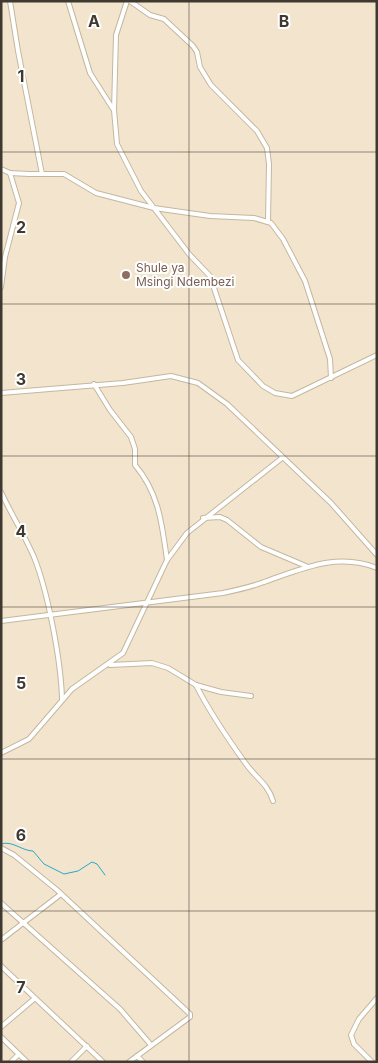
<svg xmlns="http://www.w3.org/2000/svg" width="378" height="1063" font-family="Inter,sans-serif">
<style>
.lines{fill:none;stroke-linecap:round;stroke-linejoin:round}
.stream{stroke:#26aac8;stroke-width:1}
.minor-casing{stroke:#c4b7a0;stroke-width:6}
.minor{stroke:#fff;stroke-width:4}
.grid{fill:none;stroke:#3f3930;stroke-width:1;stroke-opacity:0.55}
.education-dot{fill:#8d6e63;stroke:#fff;stroke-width:2}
.labels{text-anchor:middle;stroke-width:4;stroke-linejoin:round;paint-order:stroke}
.education-label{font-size:12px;fill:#785e54;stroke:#fff;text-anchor:start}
.grid-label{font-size:16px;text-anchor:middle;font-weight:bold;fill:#3f3930;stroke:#fff;stroke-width:4;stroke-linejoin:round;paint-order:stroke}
</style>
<rect width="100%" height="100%" fill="#f3e5cd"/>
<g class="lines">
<path class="stream" d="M 1,844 C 12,840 22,851 33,851 L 44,864 L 64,874 L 78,871 L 92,862 L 97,864 L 105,875"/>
<g class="minor-casing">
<g id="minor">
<path d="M 10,1 L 18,51 L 42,174"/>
<path d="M 68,1 L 90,73 L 113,109"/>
<path d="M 127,1 L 116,35 L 114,110 L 117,144 L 141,191 L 189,254 L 210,276 L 238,360 L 263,386 L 275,393 L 292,396 L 377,355"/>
<path d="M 130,1 L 150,15 L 164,19 L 193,46 L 197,52 L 200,67 L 211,85 L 257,131 L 267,148 L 269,164 L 268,222"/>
<path d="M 1,169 L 10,173 L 29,174 L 64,174 L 96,193 L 154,208 L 210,216 L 254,218 L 271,223 L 283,239 L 305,281 L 330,359 L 331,378"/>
<path d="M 1,287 L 5,257 L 19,203 L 10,173"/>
<path d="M 94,384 L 110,410 L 131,437 L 135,449 L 135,465 C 159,493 162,524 167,560"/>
<path d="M 1,393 L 123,383 L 171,376 L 198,383 L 227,404 L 331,503 L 377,555"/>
<path d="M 1,492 C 11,514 24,534 34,557 C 48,592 61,661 62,699"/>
<path d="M 203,518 L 220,517 L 227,520 L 261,547 L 306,566"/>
<path d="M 1,621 L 223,593 C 237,590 251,587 264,582 C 302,569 337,552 377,568"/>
<path d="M 110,665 L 152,663 L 168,668 L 196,685 L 221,692 L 251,696"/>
<path d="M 196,685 C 210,713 228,739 246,764 C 256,778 268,784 273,801"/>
<path d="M 1,753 L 29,739 L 72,689 L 123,653 L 167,560 L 187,533 L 282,458"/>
<path d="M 1,848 L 14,855 L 57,890 L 190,1014 L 190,1017 L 129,1062"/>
<path d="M 1,903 L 120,1009 L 151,1045"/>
<path d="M 1,940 L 61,894"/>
<path d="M 1,966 L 103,1062"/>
<path d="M 1,1027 L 34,999"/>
<path d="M 1,1037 L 27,1062"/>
<path d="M 137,1056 L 143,1062"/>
<path d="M 11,1062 L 19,1054"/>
<path d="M 71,1062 L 87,1046"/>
<path d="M 372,1062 L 354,1044 L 351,1035 L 359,1019 L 377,998"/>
</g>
</g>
<use href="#minor" class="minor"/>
</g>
<path class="grid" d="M 189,1 L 189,1062M 1,152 L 377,152M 1,304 L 377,304M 1,456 L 377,456M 1,607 L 377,607M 1,759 L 377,759M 1,911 L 377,911"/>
<circle class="education-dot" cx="126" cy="275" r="5"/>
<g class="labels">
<g class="education-label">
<text x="136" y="272">Shule ya<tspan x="136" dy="14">Msingi Ndembezi</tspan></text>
</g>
</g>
<g class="grid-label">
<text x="94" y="27">A</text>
<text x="284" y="27">B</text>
<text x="21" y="82">1</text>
<text x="21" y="233">2</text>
<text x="21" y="385">3</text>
<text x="21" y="537">4</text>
<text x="21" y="689">5</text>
<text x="21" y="841">6</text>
<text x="21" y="993">7</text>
</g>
<rect width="378" height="1063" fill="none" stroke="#3f3930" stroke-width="5"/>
</svg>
